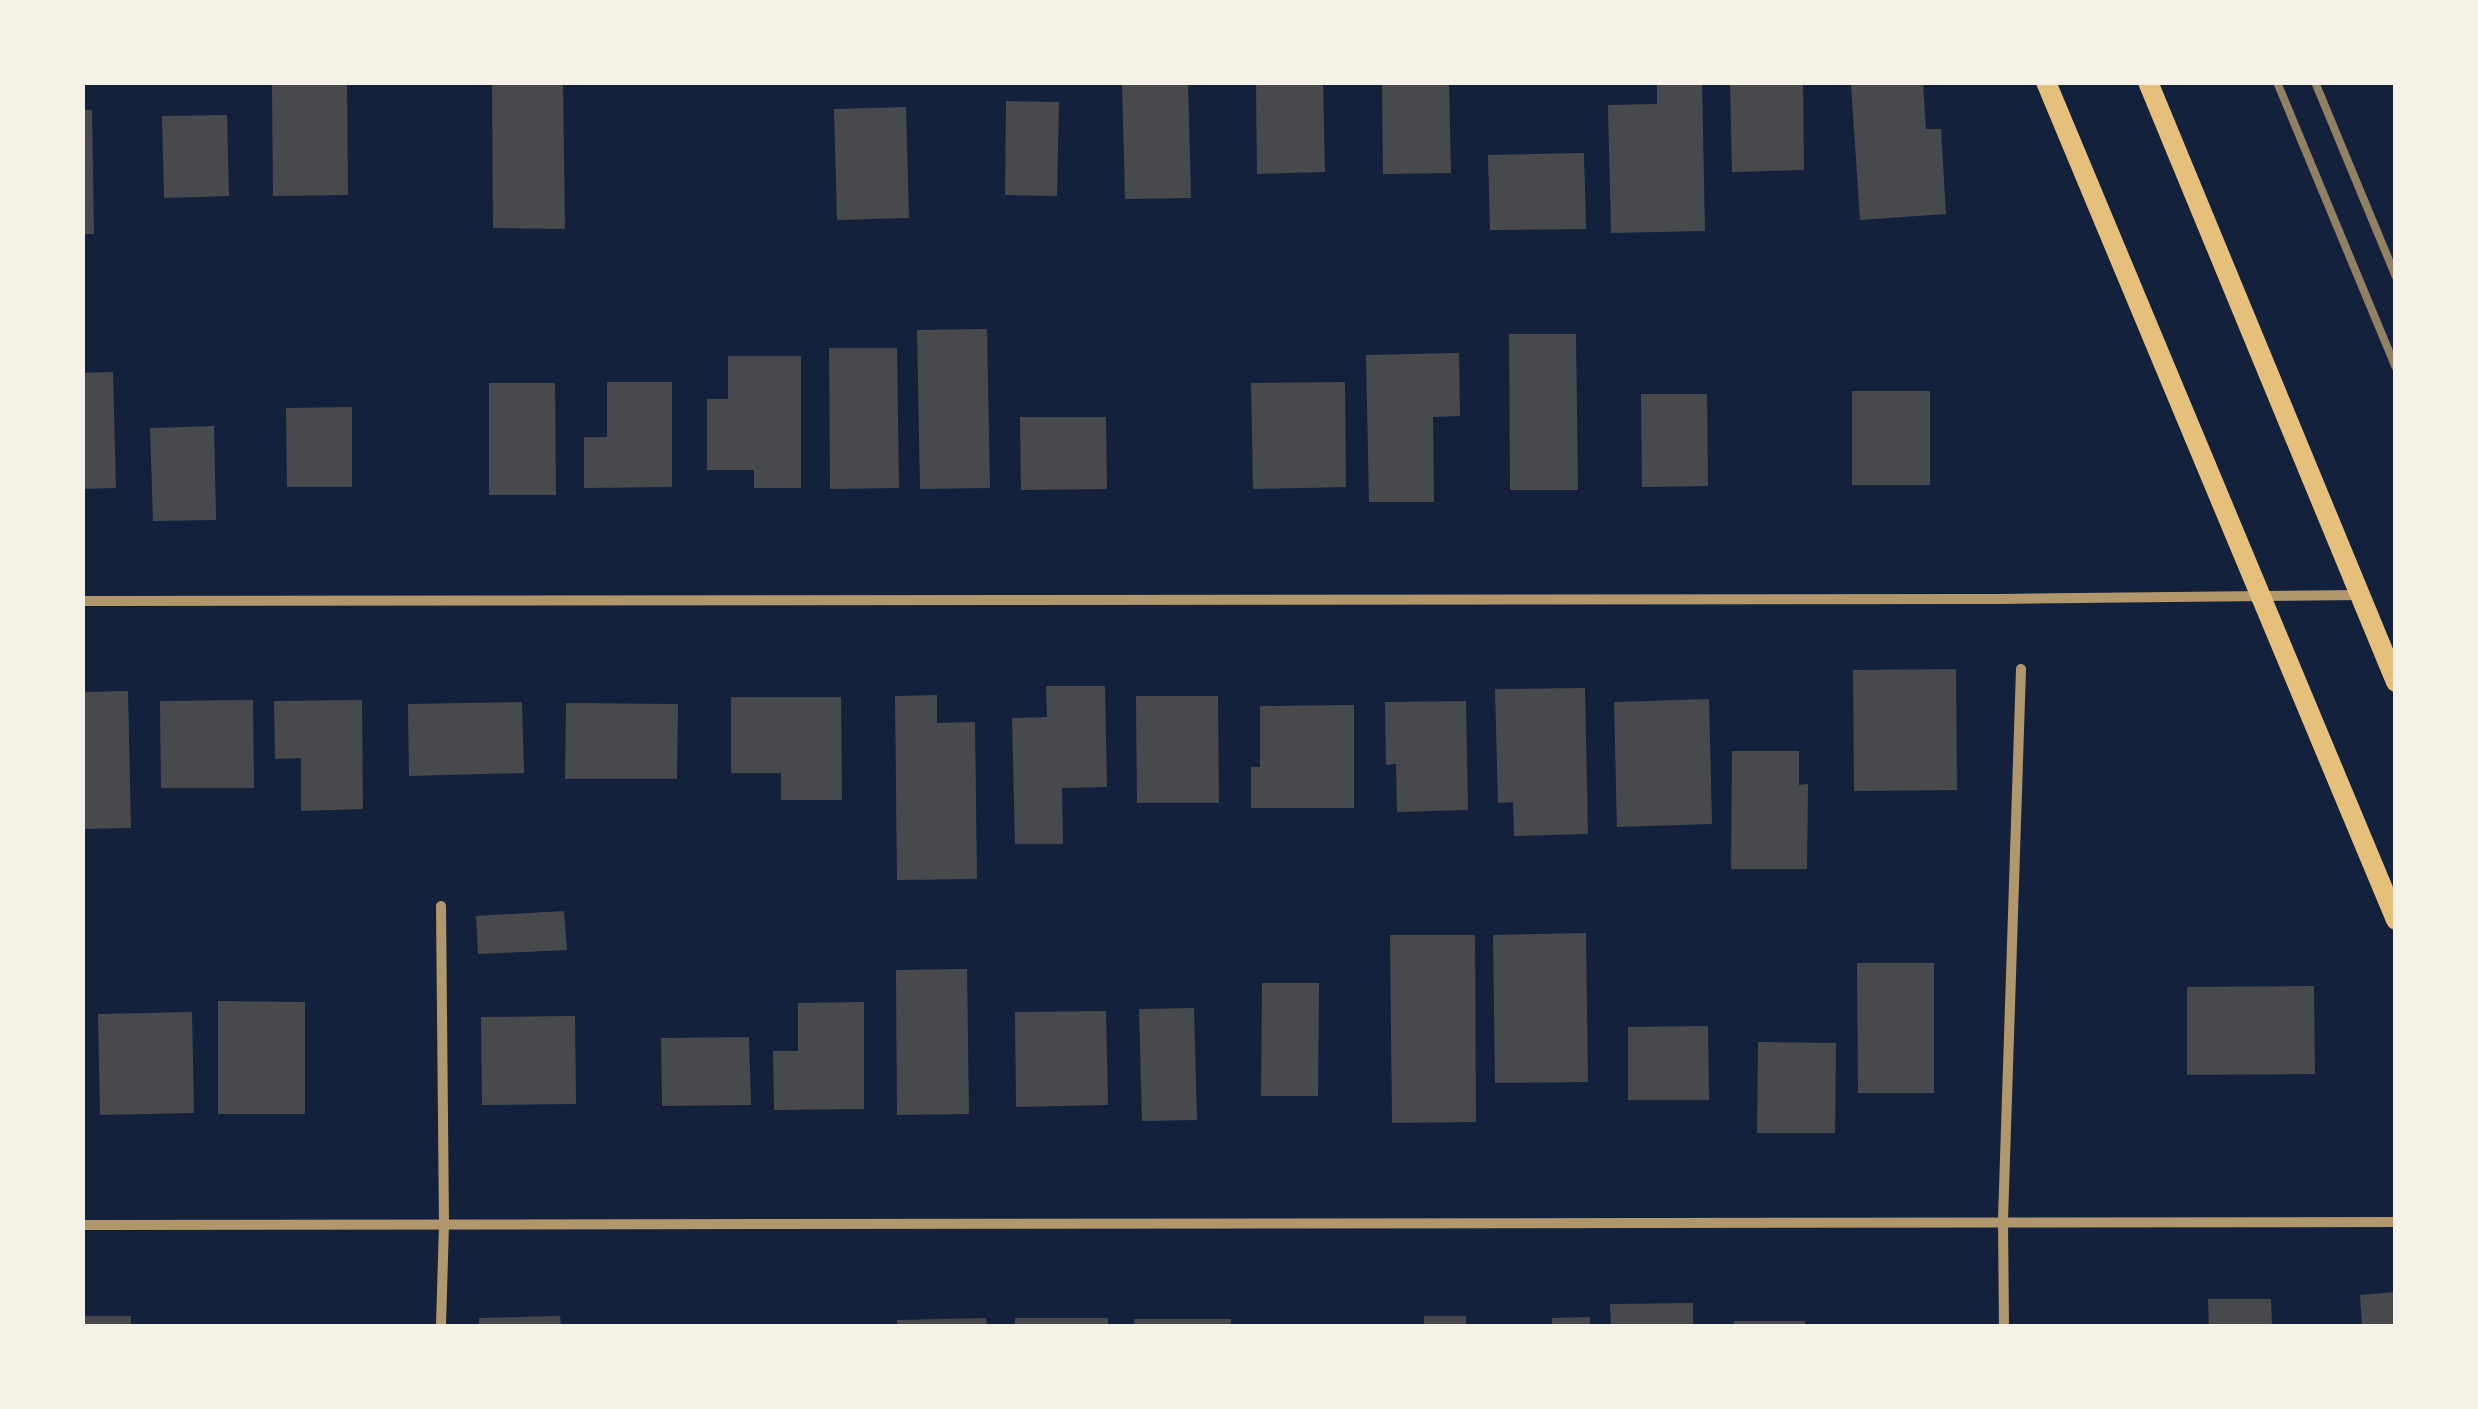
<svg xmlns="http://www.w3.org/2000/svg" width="2478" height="1409" font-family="Arial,sans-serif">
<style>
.building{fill:#48494c}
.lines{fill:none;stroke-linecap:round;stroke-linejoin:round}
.minor{stroke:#b1986c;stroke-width:10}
.secondary{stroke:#e5c07b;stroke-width:20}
.rail{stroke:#918062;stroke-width:8}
</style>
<rect width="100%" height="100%" fill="#14213d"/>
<g class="building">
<path d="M 347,82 L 348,195 L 273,196 L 272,83 Z"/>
<path d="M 492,82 L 563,82 L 565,229 L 493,228 Z"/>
<path d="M 1122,82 L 1188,82 L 1191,198 L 1125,199 Z"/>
<path d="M 1256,82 L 1323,82 L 1325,172 L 1257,174 Z"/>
<path d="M 1419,82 L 1449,82 L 1451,173 L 1383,174 L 1382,83 Z"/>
<path d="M 1657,82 L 1702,82 L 1705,231 L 1611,233 L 1608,105 L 1657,104 Z"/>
<path d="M 1730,82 L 1803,82 L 1804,170 L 1732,172 Z"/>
<path d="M 1869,82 L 1923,82 L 1926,129 L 1941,129 L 1946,214 L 1860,220 L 1851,84 Z"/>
<path d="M 1006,101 L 1059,102 L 1057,196 L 1005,195 Z"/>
<path d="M 906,107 L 909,218 L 837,220 L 834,109 Z"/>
<path d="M 82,110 L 92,110 L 94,234 L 82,234 Z"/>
<path d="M 227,115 L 229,196 L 164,198 L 162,116 Z"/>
<path d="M 1584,153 L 1586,229 L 1490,230 L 1488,155 Z"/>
<path d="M 987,329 L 990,488 L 920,489 L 917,330 Z"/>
<path d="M 1509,334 L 1576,334 L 1578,490 L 1510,490 Z"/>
<path d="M 829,348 L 897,348 L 899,488 L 830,489 Z"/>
<path d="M 1459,353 L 1460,416 L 1433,417 L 1434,502 L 1369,502 L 1366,355 Z"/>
<path d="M 728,356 L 801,356 L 801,488 L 754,488 L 754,470 L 707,470 L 707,399 L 728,399 Z"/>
<path d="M 113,372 L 116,488 L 82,489 L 82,373 Z"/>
<path d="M 607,382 L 672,382 L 672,487 L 584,488 L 584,437 L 607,437 Z"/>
<path d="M 1345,382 L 1346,487 L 1253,489 L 1251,383 Z"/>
<path d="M 489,383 L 555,383 L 556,495 L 489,495 Z"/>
<rect x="1852" y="391" width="78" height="94"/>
<path d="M 1641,394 L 1707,394 L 1708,486 L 1642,487 Z"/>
<path d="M 352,407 L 352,487 L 287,487 L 286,408 Z"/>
<path d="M 1020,417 L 1106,417 L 1107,489 L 1021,490 Z"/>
<path d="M 214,426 L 216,520 L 153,521 L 150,428 Z"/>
<path d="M 1956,669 L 1957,790 L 1854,791 L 1853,670 Z"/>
<path d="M 1046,686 L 1105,686 L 1107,787 L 1062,788 L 1063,844 L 1015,844 L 1012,718 L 1047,717 Z"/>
<path d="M 1585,688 L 1588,834 L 1514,836 L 1513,802 L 1498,803 L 1495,689 Z"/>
<path d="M 128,691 L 131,828 L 82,829 L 82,692 Z"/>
<path d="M 937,695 L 937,723 L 975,722 L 977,879 L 897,880 L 895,696 Z"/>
<path d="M 1136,696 L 1218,696 L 1219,803 L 1137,803 Z"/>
<path d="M 731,697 L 841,697 L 842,800 L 781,800 L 781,773 L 731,773 Z"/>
<path d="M 1709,699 L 1712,824 L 1617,827 L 1614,702 Z"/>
<path d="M 253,700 L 254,788 L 161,788 L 160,701 Z"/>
<path d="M 362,700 L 363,809 L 301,811 L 301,758 L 275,759 L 274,701 Z"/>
<path d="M 1466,701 L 1468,810 L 1397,812 L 1396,764 L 1386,765 L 1385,702 Z"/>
<path d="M 522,702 L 524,773 L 409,776 L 408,704 Z"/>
<path d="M 566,703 L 678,704 L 677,779 L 565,779 Z"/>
<path d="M 1354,705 L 1354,808 L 1251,808 L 1251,767 L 1260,767 L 1260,706 Z"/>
<path d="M 1732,751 L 1799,751 L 1799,785 L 1808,784 L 1807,869 L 1731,869 Z"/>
<path d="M 564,911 L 567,950 L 478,954 L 476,916 Z"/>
<path d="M 1586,933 L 1588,1082 L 1495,1083 L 1493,935 Z"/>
<path d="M 1390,935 L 1475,935 L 1476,1122 L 1392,1123 Z"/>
<path d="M 1857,963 L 1934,963 L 1934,1093 L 1858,1093 Z"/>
<path d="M 967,969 L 969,1114 L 897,1115 L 896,970 Z"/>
<path d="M 1262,983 L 1319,983 L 1318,1096 L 1261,1096 Z"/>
<path d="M 2314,986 L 2315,1074 L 2187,1075 L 2187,987 Z"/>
<path d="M 218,1001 L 305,1002 L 305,1114 L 218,1114 Z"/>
<path d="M 864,1002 L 864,1109 L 774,1110 L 773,1051 L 798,1051 L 798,1003 Z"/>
<path d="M 1194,1008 L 1197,1120 L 1142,1121 L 1139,1009 Z"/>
<path d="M 1106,1011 L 1108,1105 L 1016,1107 L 1015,1012 Z"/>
<path d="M 192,1012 L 194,1113 L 100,1115 L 98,1014 Z"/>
<path d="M 575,1016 L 576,1104 L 482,1105 L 481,1017 Z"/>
<path d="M 1708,1026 L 1709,1100 L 1628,1100 L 1628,1027 Z"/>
<path d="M 749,1037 L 751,1105 L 662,1106 L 661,1038 Z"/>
<path d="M 1758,1042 L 1836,1043 L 1835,1133 L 1757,1133 Z"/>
<path d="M 2396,1292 L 2396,1326 L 2362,1326 L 2360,1295 Z"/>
<path d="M 2208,1299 L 2271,1299 L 2272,1326 L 2209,1326 Z"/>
<path d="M 1693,1303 L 1693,1326 L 1611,1326 L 1610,1304 Z"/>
<rect x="82" y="1316" width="49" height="10"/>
<path d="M 560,1316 L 561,1326 L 479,1326 L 479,1318 Z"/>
<rect x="1424" y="1316" width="42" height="10"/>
<path d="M 1590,1317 L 1590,1326 L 1552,1326 L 1552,1318 Z"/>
<path d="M 986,1318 L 987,1326 L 897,1326 L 897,1320 Z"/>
<rect x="1015" y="1318" width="93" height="8"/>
<path d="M 1134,1319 L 1231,1319 L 1231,1326 L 1135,1326 Z"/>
<rect x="1734" y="1321" width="71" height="5"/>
</g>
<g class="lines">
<g class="minor">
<path d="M 82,601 L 1998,599 L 2358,595"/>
<path d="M 441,906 L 444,1224 L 441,1326"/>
<path d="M 82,1225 L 2396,1222"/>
<path d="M 2004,1326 L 2003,1220 L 2021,669"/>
</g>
<g class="secondary">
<path d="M 2046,82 L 2396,920"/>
<path d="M 2148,82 L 2396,682"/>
</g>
<g class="rail">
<path d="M 2277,82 L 2396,368"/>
<path d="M 2315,82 L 2396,277"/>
</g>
</g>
<rect width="2478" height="1409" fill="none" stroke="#f6f1e7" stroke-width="170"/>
</svg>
